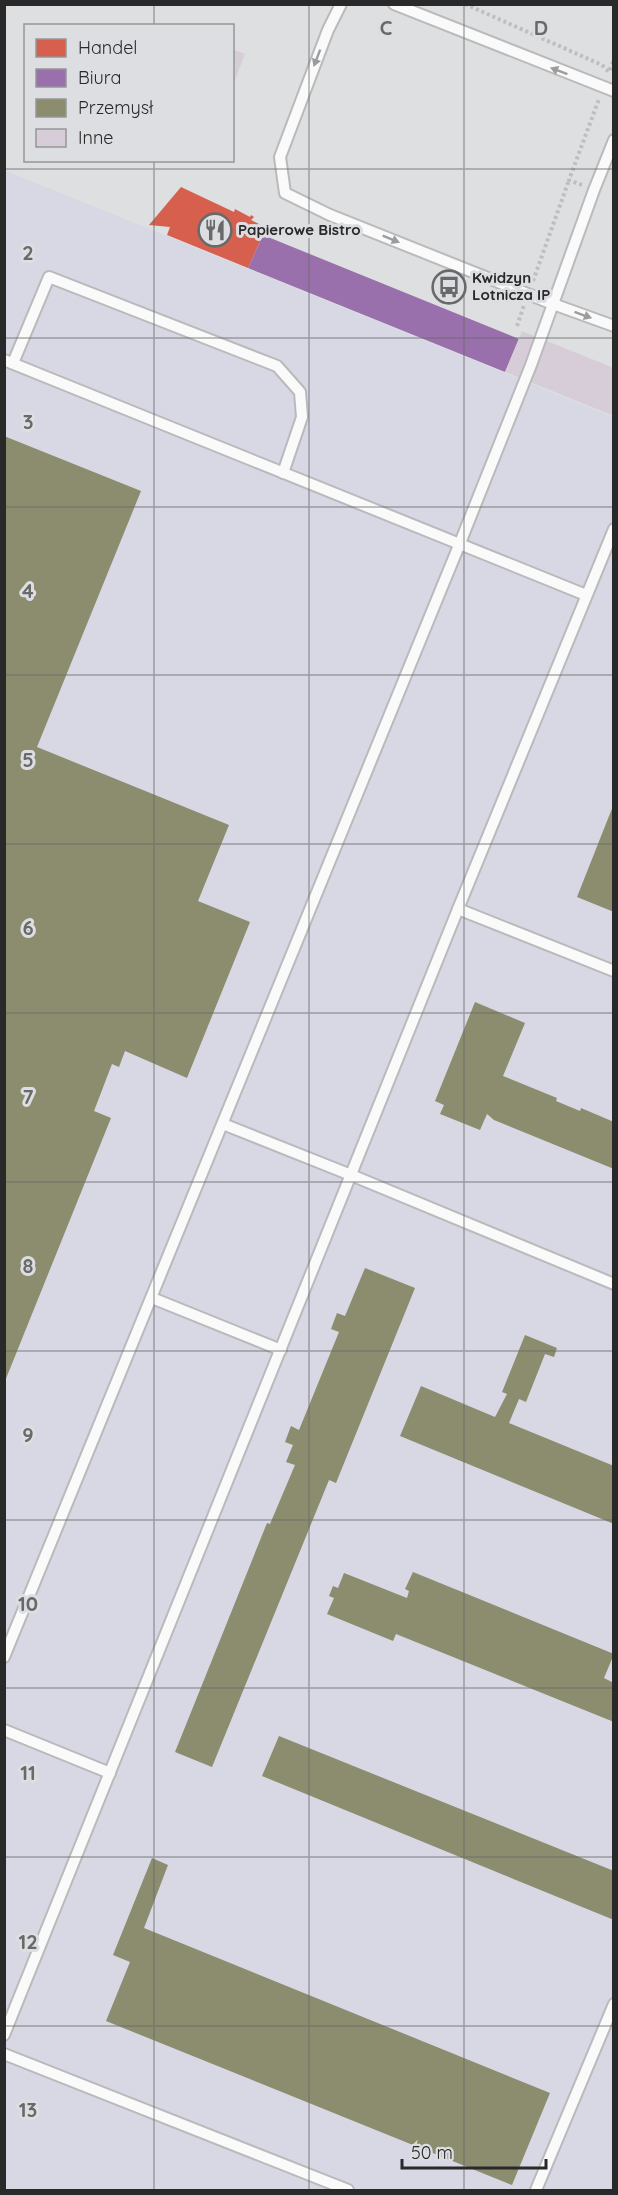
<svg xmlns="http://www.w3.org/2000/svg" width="618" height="2195" font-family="Quicksand,sans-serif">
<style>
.industrial{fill:#d8d7e4}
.shops{fill:#d6604d}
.offices{fill:#9970ab}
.industry{fill:#8c8c6e}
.building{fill:#d7cdd9}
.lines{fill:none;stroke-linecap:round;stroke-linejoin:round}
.service-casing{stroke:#b9babb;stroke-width:14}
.path{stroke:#bebebf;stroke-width:4;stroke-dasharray:3 3;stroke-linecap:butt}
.service{stroke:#fafafa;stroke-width:10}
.oneway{fill:#9c9c9c}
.grid{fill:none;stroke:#68696a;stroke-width:1.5;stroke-opacity:0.55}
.labels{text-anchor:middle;stroke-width:6;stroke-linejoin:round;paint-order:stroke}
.poi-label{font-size:15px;font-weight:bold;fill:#29292a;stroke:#dddee1;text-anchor:start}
.grid-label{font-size:20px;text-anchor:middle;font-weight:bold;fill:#68696a;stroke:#dddee1;stroke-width:6;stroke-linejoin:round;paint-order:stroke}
</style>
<rect width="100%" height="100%" fill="#dedfe0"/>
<path class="industrial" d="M 4,170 L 613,417 L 613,2190 L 5,2190 Z"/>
<path class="shops" d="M 181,187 L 234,212 L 235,209 L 250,217 L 251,215 L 254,217 L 251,220 L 263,226 L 260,233 L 263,235 L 248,268 L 167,235 L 170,227 L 149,225 Z"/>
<path class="offices" d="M 263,235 L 519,339 L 505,372 L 248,268 Z"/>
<g class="industry">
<path d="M 4,436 L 141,491 L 37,747 L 229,825 L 198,901 L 250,922 L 187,1078 L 125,1051 L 119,1067 L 112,1064 L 94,1111 L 111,1118 L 5,1381 Z"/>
<path d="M 613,806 L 614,806 L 614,912 L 577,897 Z"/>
<path d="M 475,1002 L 525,1023 L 503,1076 L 557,1098 L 556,1101 L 580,1111 L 581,1108 L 614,1122 L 614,1169 L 494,1120 L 487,1114 L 480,1130 L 440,1114 L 444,1105 L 435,1101 Z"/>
<path d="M 365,1268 L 415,1288 L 336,1483 L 329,1480 L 212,1767 L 175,1752 L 267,1523 L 270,1524 L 295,1465 L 286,1462 L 293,1445 L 285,1442 L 291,1426 L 299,1430 L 339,1332 L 331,1329 L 337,1313 L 345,1316 Z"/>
<path d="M 525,1335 L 557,1348 L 554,1357 L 545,1354 L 526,1402 L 519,1399 L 509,1423 L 614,1466 L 614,1524 L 400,1436 L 421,1386 L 495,1417 L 507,1394 L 502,1392 Z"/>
<path d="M 413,1572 L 614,1654 L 604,1678 L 614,1683 L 614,1722 L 396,1634 L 393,1641 L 327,1614 L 334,1598 L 329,1596 L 333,1586 L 338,1588 L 344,1573 L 407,1598 L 409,1591 L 405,1589 Z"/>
<path d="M 279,1736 L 614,1871 L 614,1920 L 262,1776 Z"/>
<path d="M 152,1858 L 168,1865 L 144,1928 L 550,2093 L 512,2185 L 106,2021 L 130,1962 L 113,1955 Z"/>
</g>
<g class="building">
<path d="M 232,49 L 245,54 L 233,85 L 232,85 Z"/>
<path d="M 522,331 L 614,368 L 614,416 L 505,372 Z"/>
</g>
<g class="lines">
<g class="service-casing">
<g id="service">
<path d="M 341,4 L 328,30 L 280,157 L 285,193 L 330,215 L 553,304 L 614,326"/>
<path d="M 394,4 L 614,91"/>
<path d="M 4,360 L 586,595"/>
<path d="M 13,363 L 49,277 L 277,366 L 300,392 L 302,417 L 283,473"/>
<path d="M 458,909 L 614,971"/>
<path d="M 223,1124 L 351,1175 L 614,1284"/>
<path d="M 152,1298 L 281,1350"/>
<path d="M 4,1657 L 460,543 L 531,365 L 594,190 L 614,140"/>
<path d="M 4,1730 L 110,1773"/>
<path d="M 4,2035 L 458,909 L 614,529"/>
<path d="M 4,2054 L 348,2190"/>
<path d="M 536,2190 L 614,2004"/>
</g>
</g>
<g class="path">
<path d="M 465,4 L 602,65 L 609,72 L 614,59"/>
<path d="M 582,185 L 569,180 L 599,99"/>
<path d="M 533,281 L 569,180"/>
<path d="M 517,326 L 524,305"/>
</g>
<use href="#service" class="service"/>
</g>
<defs><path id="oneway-solid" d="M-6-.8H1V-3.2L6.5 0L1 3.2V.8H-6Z" transform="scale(1.5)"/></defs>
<g class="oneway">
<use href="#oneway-solid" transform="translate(317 58) rotate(111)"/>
<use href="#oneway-solid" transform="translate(559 71) rotate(-159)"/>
<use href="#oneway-solid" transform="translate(391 239) rotate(22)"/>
<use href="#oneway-solid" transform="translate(583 315) rotate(20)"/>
</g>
<path class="grid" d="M 154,4 L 154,26M 309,4 L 309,2190M 464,4 L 464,2190M 154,160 L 154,2190M 4,169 L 614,169M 4,338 L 614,338M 4,507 L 614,507M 4,675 L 614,675M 4,844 L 614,844M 4,1013 L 614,1013M 4,1182 L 614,1182M 4,1351 L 614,1351M 4,1520 L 614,1520M 4,1688 L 614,1688M 4,1857 L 614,1857M 4,2026 L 614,2026"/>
<defs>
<g id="restaurant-ring" transform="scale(1.725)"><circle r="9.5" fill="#dddee1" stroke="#68696a" stroke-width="1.5"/><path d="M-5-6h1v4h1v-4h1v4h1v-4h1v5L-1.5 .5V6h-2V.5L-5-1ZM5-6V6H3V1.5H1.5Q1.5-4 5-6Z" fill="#68696a"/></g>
<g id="bus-ring" transform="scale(1.725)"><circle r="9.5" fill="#dddee1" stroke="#68696a" stroke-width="1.5"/><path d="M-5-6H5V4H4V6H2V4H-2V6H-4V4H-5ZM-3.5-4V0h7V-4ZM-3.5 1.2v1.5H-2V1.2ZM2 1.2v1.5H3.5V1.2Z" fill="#68696a"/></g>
</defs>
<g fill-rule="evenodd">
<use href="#restaurant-ring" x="215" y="230"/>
<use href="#bus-ring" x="449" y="287"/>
</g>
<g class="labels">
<g class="poi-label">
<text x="238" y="235">Papierowe Bistro</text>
<text x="472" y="283">Kwidzyn<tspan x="472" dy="17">Lotnicza IP</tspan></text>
</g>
</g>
<g class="grid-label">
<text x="386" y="35">C</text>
<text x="541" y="35">D</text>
<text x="28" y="260">2</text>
<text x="28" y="429">3</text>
<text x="28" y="598">4</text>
<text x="28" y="767">5</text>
<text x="28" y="935">6</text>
<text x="28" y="1104">7</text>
<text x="28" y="1273">8</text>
<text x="28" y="1442">9</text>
<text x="28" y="1611">10</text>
<text x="28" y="1780">11</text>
<text x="28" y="1949">12</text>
<text x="28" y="2117">13</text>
</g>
<rect width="618" height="2195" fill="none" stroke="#29292a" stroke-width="12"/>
<rect x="24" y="24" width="210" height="138" fill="#dddee1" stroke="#959698" stroke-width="1.5"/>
<rect x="36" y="39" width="30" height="18" fill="#d6604d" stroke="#959698" stroke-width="1.5"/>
<text x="78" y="54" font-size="18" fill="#29292a">Handel</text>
<rect x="36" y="69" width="30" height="18" fill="#9970ab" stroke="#959698" stroke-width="1.5"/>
<text x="78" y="84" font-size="18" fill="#29292a">Biura</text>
<rect x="36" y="99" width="30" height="18" fill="#8c8c6e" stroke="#959698" stroke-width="1.5"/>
<text x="78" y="114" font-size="18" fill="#29292a">Przemysł</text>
<rect x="36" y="129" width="30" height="18" fill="#d7cdd9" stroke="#959698" stroke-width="1.5"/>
<text x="78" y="144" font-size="18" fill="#29292a">Inne</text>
<path d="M402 2159v9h144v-9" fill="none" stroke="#29292a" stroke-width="3"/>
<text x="411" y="2159" font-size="18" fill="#29292a" stroke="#dddee1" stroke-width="4.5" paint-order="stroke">50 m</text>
</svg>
